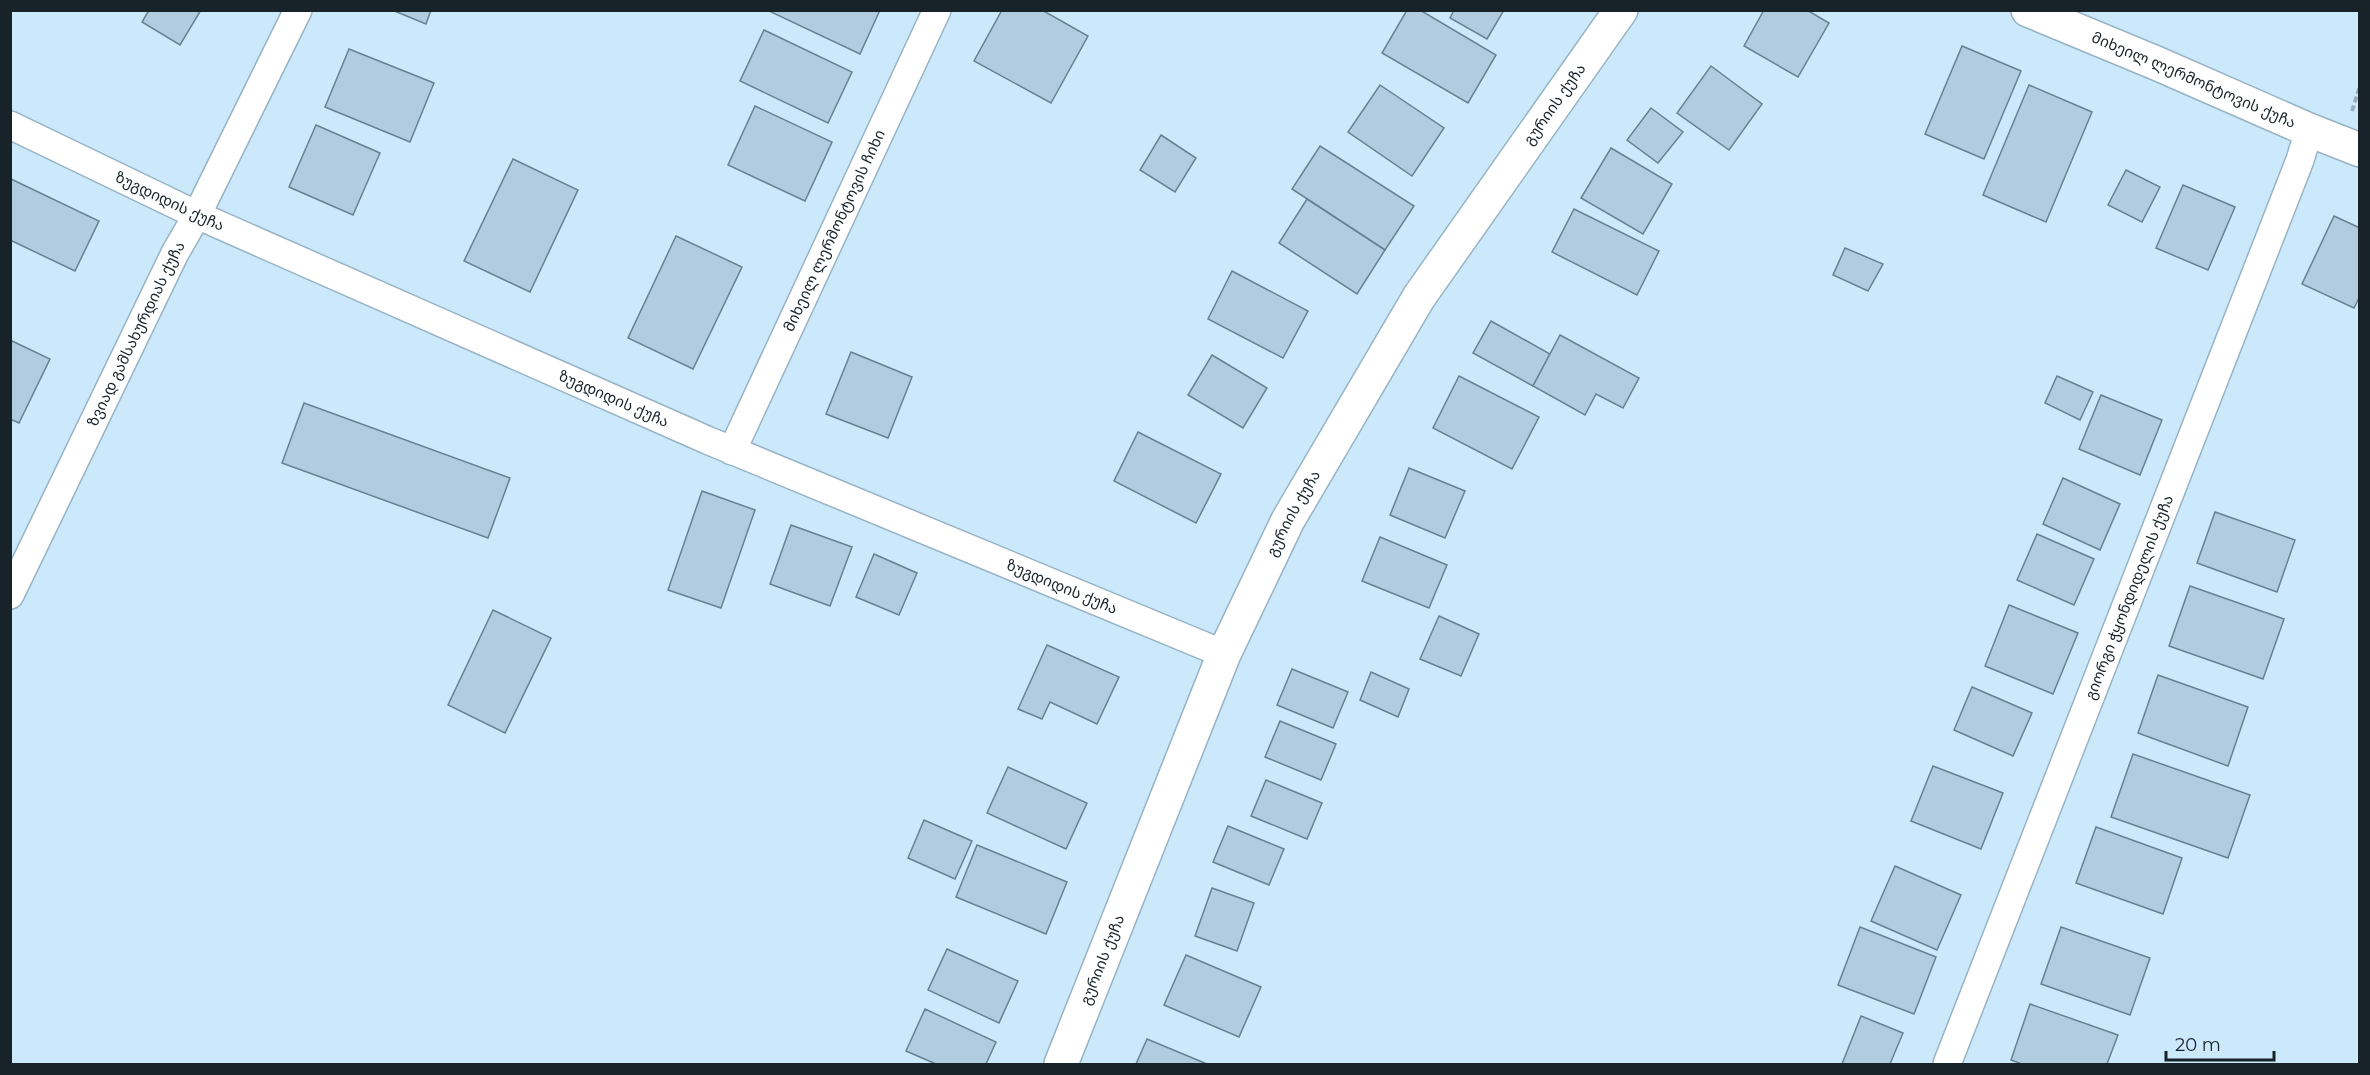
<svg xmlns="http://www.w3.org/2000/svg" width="2370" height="1075" font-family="Montserrat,'Noto Sans Georgian',sans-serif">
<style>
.building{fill:#b0ccde;stroke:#678192;stroke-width:1.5}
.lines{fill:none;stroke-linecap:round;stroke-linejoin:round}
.minor-casing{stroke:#97b3c5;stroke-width:30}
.tertiary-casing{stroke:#97b3c5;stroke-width:36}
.trunk-casing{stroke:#97b3c5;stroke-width:36}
.path{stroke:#96adbc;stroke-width:4;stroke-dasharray:6 3;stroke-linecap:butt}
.minor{stroke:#fff;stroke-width:27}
.tertiary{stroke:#fff;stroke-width:33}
.trunk{stroke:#fff;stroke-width:33}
.labels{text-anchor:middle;stroke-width:4.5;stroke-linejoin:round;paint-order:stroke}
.street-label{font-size:15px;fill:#182329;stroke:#cce9fc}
</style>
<rect width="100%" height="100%" fill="#cce9fc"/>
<g class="building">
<path d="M 149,10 L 201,10 L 180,45 L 142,22 Z"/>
<path d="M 392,10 L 431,10 L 426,24 Z"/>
<path d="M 772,10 L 880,10 L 860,54 L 771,12 Z"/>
<path d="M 1002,10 L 1042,10 L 1088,36 L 1051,103 L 974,61 Z"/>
<path d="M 1407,10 L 1420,10 L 1496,55 L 1468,103 L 1382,53 Z"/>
<path d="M 1454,10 L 1504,10 L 1487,39 L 1450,18 Z"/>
<path d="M 1764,10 L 1807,10 L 1829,23 L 1798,77 L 1744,46 Z"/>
<path d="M 764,30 L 852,72 L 828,123 L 740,81 Z"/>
<path d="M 1962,46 L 2021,71 L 1984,159 L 1925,134 Z"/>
<path d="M 349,49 L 434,83 L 410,142 L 325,107 Z"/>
<path d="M 1711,66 L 1762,104 L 1729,150 L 1677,113 Z"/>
<path d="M 1380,85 L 1444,128 L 1412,176 L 1348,132 Z"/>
<path d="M 2029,85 L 2092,112 L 2046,222 L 1983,195 Z"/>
<path d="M 755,106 L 832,142 L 805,201 L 728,165 Z"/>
<path d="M 1651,108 L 1683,132 L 1658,163 L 1627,140 Z"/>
<path d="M 316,125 L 380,153 L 353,215 L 289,187 Z"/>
<path d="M 1161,135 L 1196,158 L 1175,192 L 1140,170 Z"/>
<path d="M 1320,146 L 1414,206 L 1385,250 L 1292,189 Z"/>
<path d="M 1611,148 L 1672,184 L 1643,234 L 1581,198 Z"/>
<path d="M 513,159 L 578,190 L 530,292 L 464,261 Z"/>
<path d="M 2126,170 L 2160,187 L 2142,222 L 2108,205 Z"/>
<path d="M 11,179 L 99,221 L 75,271 L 10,240 Z"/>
<path d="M 2183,185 L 2235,207 L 2208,270 L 2156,248 Z"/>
<path d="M 1307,199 L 1385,250 L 1357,294 L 1279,243 Z"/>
<path d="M 1574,209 L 1659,251 L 1637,295 L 1552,252 Z"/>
<path d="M 2334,216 L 2360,228 L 2360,296 L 2354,308 L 2302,284 Z"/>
<path d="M 676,236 L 742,267 L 693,369 L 628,338 Z"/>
<path d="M 1845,248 L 1883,264 L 1868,291 L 1833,275 Z"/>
<path d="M 1232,271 L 1308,311 L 1283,358 L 1208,319 Z"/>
<path d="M 1491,321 L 1550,354 L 1533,386 L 1473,353 Z"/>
<path d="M 1560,335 L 1639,378 L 1623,408 L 1596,394 L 1585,415 L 1533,386 Z"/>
<path d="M 10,340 L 50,359 L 19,423 L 10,419 Z"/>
<path d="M 851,352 L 912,377 L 888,438 L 826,414 Z"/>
<path d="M 1212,355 L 1267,388 L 1243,428 L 1188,395 Z"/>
<path d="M 1459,376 L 1539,417 L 1512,469 L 1433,428 Z"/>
<path d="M 2057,376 L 2093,392 L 2080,420 L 2045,403 Z"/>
<path d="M 2101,395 L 2162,420 L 2140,475 L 2079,449 Z"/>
<path d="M 304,403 L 510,478 L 488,538 L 282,463 Z"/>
<path d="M 1138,432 L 1221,474 L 1196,523 L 1114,481 Z"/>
<path d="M 1409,468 L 1465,491 L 1445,538 L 1390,515 Z"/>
<path d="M 2063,478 L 2120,504 L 2100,550 L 2043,524 Z"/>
<path d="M 702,491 L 755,510 L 721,608 L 668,590 Z"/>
<path d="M 2215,512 L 2295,540 L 2277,592 L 2197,563 Z"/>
<path d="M 791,525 L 852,547 L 830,606 L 770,584 Z"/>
<path d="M 2037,534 L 2094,559 L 2074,605 L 2017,580 Z"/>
<path d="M 1380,537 L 1447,565 L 1429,608 L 1362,581 Z"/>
<path d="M 874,554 L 917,573 L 899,615 L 856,597 Z"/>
<path d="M 2190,586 L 2284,619 L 2263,679 L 2169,646 Z"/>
<path d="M 2009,605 L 2078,633 L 2053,694 L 1985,666 Z"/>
<path d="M 493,610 L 551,638 L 505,733 L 448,705 Z"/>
<path d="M 1439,616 L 1479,634 L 1461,676 L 1420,659 Z"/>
<path d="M 1047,645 L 1119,677 L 1097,724 L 1050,702 L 1042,719 L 1018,709 Z"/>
<path d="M 1292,669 L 1348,692 L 1333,728 L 1277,705 Z"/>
<path d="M 1371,672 L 1409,689 L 1398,717 L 1360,700 Z"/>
<path d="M 2158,675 L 2248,707 L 2228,766 L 2138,733 Z"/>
<path d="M 1972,687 L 2032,713 L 2013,756 L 1954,730 Z"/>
<path d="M 1280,721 L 1336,744 L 1321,780 L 1265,757 Z"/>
<path d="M 2133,754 L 2250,795 L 2228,858 L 2111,817 Z"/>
<path d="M 1933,766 L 2003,793 L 1981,849 L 1911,821 Z"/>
<path d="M 1008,767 L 1087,803 L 1066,849 L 987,813 Z"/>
<path d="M 1266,780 L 1322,803 L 1307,839 L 1251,816 Z"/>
<path d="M 924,820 L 972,841 L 955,879 L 908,858 Z"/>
<path d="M 1228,826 L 1284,849 L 1269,885 L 1213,862 Z"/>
<path d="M 2096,827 L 2182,858 L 2163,914 L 2076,883 Z"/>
<path d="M 977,845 L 1067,882 L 1046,934 L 956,897 Z"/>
<path d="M 1895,866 L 1961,895 L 1937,950 L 1871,921 Z"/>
<path d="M 1212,888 L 1254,903 L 1237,951 L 1195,936 Z"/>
<path d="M 1860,927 L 1936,957 L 1914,1014 L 1838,985 Z"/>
<path d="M 2061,927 L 2150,958 L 2130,1015 L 2041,984 Z"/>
<path d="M 947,949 L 1018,981 L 999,1023 L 928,990 Z"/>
<path d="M 1186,955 L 1261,987 L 1239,1037 L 1164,1005 Z"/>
<path d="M 2030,1004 L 2118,1035 L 2107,1064 L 2022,1064 L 2011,1060 Z"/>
<path d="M 925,1009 L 996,1042 L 986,1064 L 936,1064 L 906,1051 Z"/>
<path d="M 1861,1016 L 1903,1033 L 1890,1064 L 1842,1064 Z"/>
<path d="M 1147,1039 L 1207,1064 L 1136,1064 Z"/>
</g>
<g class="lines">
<g class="minor-casing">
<g id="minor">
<path id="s1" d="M 10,125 L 197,215 L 707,440 L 1224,654"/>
<path id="s2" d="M 732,451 L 937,10"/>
<path id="s3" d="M 10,595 L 175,253 L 197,215 L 298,10"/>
<path id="s4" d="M 1947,1064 L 2300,160 L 2309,130"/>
</g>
</g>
<g class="tertiary-casing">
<g id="tertiary">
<path id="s5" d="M 2028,10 L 2156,63 L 2309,130 L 2360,150"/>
</g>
</g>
<g class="trunk-casing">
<g id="trunk">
<path id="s6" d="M 1061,1064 L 1224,654 L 1288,520 L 1419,297 L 1621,10"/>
</g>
</g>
<path class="path" d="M 2352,111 L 2360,86"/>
<use href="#minor" class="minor"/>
<use href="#tertiary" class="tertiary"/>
<use href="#trunk" class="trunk"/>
</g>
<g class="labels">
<g class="street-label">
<text dy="5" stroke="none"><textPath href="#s5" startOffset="180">მიხეილ ლერმონტოვის ქუჩა</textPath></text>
<text dy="5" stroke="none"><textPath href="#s6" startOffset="1084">გურიის ქუჩა</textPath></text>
<text dy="5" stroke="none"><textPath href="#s1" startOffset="177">ზუგდიდის ქუჩა</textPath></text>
<text dy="5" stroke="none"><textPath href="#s2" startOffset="243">მიხეილ ლერმონტოვის ჩიხი</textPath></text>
<text dy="5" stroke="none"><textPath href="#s3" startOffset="290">ზვიად გამსახურდიას ქუჩა</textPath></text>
<text dy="5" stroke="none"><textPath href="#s1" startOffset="663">ზუგდიდის ქუჩა</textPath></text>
<text dy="5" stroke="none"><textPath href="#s6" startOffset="598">გურიის ქუჩა</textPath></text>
<text dy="5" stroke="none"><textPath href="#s1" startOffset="1149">ზუგდიდის ქუჩა</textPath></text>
<text dy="5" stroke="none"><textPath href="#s4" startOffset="501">გიორგი ჭყონდიდელის ქუჩა</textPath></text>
<text dy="5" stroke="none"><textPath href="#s6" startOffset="112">გურიის ქუჩა</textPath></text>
</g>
</g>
<rect width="2370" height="1075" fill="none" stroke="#182329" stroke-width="24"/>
<path d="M2166 1051v9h108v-9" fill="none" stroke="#182329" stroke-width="3"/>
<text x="2175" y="1051" font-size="18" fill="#182329" stroke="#cce9fc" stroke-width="4.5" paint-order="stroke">20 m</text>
</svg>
